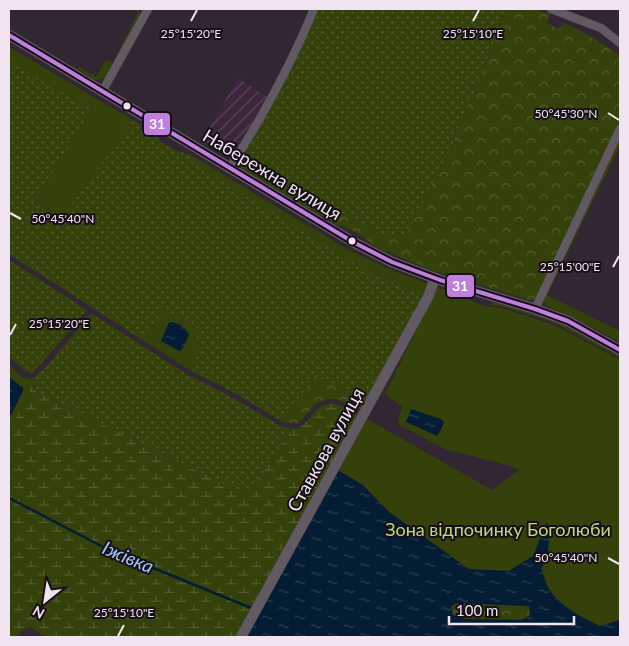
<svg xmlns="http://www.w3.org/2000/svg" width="629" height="646" font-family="Lato,sans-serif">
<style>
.industrial{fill:url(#industrial-furrows)}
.green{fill:#35410b}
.forest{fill:url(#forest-crowns)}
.wetland{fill:url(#wetland-marsh)}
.garden{fill:url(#garden-dots)}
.water{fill:url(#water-ripples);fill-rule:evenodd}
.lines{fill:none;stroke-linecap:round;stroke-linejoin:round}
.stream{stroke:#051d34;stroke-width:2.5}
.street-casing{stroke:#4b424b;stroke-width:9}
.secondary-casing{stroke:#4b424b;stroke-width:11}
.street{stroke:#625a62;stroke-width:8}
.secondary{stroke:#625a62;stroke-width:10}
.bus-1-casing{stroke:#170f17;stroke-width:8}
.bus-1{stroke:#c07fdc;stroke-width:4}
.ticks{fill:none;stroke:#f1e4f0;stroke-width:2}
.bus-dot{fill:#f1e4f0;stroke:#170f17;stroke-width:2}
.labels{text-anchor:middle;stroke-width:4;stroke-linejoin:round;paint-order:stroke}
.street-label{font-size:18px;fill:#f1e4f0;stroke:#170f17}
.park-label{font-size:18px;fill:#bfdb7a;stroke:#170f17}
.water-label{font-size:19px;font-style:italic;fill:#9ec9f4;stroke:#170f17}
.ticks-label{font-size:12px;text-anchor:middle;fill:#f1e4f0;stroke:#170f17;stroke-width:4;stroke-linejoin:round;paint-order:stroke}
.line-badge{stroke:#170f17;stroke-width:2}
.badge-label{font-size:14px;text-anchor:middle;font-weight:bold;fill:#fff}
</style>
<defs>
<pattern id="industrial-furrows" width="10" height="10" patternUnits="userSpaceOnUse" patternTransform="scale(1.25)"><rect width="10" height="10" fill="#3c263c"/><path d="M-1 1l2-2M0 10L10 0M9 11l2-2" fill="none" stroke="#594558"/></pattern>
<pattern id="forest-crowns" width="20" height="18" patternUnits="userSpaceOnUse" patternTransform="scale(1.25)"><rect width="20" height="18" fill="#35410b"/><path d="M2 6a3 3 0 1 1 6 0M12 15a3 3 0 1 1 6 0" fill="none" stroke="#535c2f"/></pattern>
<pattern id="wetland-marsh" width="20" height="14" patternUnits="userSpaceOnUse" patternTransform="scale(1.25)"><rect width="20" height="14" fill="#35410b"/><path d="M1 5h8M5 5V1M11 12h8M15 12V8" fill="none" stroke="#535c2f"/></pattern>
<pattern id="garden-dots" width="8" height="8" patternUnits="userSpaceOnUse" patternTransform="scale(1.25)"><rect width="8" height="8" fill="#35410b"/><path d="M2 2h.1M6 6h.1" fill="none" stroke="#535c2f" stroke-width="1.8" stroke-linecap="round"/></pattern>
<pattern id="water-ripples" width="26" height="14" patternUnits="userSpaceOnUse" patternTransform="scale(1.25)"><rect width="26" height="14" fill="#051d34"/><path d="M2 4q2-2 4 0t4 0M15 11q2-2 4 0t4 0" fill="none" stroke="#2a3e52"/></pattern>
</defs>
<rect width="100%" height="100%" fill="#312631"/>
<path class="industrial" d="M 238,78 L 268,97 L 231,157 L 202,140 Z"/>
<g class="green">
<path d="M 134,9 L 137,9 L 141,14 L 106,78 L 96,80 L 76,68 L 80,67 L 96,77 L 106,60 L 113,63 L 138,13 Z"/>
<path d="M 9,47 L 133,120 L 60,219 L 34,202 L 92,109 L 9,61 Z"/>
<path d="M 620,136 L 620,146 L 547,295 L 620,331 L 620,342 L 564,313 L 545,305 L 543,297 Z"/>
<path d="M 191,155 L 349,250 L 391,270 L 428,284 L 425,297 L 362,268 L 188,160 Z"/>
<path d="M 437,287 L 463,296 L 474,302 L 489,307 L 502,308 L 554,325 L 620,360 L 620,620 L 600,626 C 575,615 547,598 541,569 C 540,559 545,534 546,523 L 533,556 L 509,571 L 469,569 L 389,512 L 363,485 L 337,470 L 367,419 L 492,490 L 519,470 L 510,466 L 445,449 L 401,426 L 398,422 L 402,407 L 385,394 Z"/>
<path d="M 491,303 L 503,303 L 560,323 L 620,355 L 620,358 L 553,322 L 501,306 L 490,305 Z"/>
<path d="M 164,309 L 193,327 L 201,345 L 191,371 L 144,341 Z"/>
<path d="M 9,364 L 22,377 L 33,379 L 29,395 L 9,430 L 9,419 L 23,391 L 23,388 L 9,377 Z"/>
</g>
<g class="forest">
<path d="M 505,9 L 535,9 L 550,14 L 547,23 L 559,29 L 564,23 L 585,33 L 620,55 L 620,124 L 536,299 L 534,298 L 533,301 L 529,300 L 434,271 L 380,249 C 366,241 357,229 339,226 L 239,167 L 237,161 L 242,154 L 342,213 L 386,236 L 452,145 L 491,50 Z"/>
<path d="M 315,374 L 366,401 L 362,410 C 341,401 328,390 310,410 C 306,415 302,421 296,424 L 283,422 Z"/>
<path d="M 457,603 L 530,606 L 530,615 L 522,620 L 465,619 L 453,615 L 451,606 Z"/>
</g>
<path class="wetland" d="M 33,379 L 37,392 L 239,491 L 255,485 L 291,429 C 310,430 314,400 333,404 C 342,405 351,411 359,414 L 235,637 L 45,637 L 30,627 L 21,631 L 18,637 L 9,637 L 9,430 L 29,395 Z"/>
<g class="garden">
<path d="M 317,9 L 505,9 L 491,50 L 452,145 L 406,235 L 386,236 L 342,213 L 242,154 L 275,100 Z"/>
<path d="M 9,61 L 92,109 L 34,202 L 60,219 L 133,120 L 153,132 L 162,143 L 178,151 L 191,155 L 189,160 L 362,268 L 425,297 L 366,401 L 315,374 L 283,422 L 231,391 L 191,371 L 200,345 L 193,327 L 164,309 L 144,341 L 9,254 Z"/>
<path d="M 9,260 L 87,310 L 42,363 L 32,373 C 22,371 18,362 9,358 Z"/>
<path d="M 91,313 L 188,375 L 228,395 L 281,426 L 291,429 L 255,485 L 239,491 L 37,392 L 33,379 L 46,367 Z"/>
</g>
<g class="water">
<path d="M 169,322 C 178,322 185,327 189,335 L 182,350 L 179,351 L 161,341 Z"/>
<path d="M 9,377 L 23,388 L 23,391 L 9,419 Z"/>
<path d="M 411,409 L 441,419 L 444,422 L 440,432 L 437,436 L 406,422 Z"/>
<path d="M 337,470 L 363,485 L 389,512 L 469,569 L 509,571 L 533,556 L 547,521 L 549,533 L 548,559 L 541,568 C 544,575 546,585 550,591 C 561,607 583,618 600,626 L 620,620 L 620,637 L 246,637 ZM 457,603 L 529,606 L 530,615 L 522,620 L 465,619 L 453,615 L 451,606 Z"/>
</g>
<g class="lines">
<path class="stream" d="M 9,498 L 107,549 L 251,608"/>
<g class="street-casing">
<g id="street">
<path d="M 551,9 L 601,28 L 620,43"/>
<path d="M 102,92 L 148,9"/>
<path d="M 229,169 C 262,118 291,65 314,9"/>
<path d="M 535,309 L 620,129"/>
</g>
</g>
<g class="secondary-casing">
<g id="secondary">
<path d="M 9,35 L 353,242 L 392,262 L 440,280 L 535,309 L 568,321 L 620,350"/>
<path d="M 241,637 L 428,297 L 435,278"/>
</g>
</g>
<use href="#street" class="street"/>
<use href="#secondary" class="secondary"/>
<g class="bus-1-casing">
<path id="bus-1" d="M 9,35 L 353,242 L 392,262 L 440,280 L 535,309 L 568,321 L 620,350"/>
</g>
<use href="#bus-1" class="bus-1"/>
</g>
<path class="ticks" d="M 191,21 L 197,10M 473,21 L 479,10M 608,113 L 619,120M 10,213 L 21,219M 613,267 L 619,256M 10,335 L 16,324M 608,558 L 619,564M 118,636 L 124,625"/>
<g class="bus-dot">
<circle cx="127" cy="106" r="4.5"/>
<circle cx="352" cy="241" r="4.5"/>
</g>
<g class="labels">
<g class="street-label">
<text transform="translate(272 175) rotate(31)" y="6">Набережна вулиця</text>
<text transform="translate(326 450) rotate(-61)" y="6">Ставкова вулиця</text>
</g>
<g class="park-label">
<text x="498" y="536">Зона відпочинку Боголюби</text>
</g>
<g class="water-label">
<text transform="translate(128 557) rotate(23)" y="7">Іжівка</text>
</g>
</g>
<g class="ticks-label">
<text x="191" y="38">25°15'20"E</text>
<text x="473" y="38">25°15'10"E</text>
<text x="566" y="118">50°45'30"N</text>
<text x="63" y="223">50°45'40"N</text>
<text x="570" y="271">25°15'00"E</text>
<text x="59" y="328">25°15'20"E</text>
<text x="566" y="562">50°45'40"N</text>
<text x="124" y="617">25°15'10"E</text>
</g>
<g class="line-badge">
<rect x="143" y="112" width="28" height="24" rx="5" fill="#c07fdc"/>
<rect x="446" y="274" width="29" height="24" rx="5" fill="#c07fdc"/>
</g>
<g class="badge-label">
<text x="157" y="129">31</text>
<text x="460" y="291">31</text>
</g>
<rect width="629" height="646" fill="none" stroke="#f1e4f0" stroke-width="20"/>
<g transform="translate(45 601) rotate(210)" stroke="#170f17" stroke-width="4" paint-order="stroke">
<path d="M0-4L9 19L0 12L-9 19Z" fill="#f1e4f0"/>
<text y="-8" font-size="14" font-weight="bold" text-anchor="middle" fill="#f1e4f0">N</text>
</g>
<path d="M449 616v8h125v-8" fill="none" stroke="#f1e4f0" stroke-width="2.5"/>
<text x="456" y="616" font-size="15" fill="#f1e4f0" stroke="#170f17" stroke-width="4" paint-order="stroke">100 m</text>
</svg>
